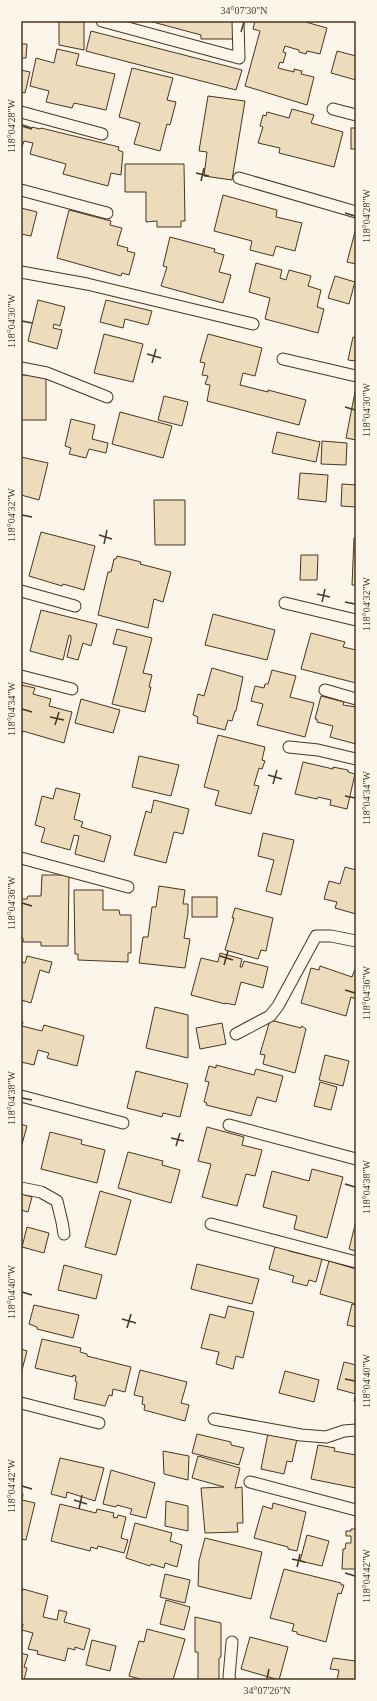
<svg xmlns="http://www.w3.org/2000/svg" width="377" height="1701" font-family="Georgia,serif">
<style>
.building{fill:#ecdcbc;stroke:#4a3520}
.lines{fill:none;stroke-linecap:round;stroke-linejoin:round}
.lane-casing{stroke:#4a3520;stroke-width:13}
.lane{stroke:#fbf6e9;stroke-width:11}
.ticks{fill:none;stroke:#4a3520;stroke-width:1.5}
.neatline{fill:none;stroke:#4a3520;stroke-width:1.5}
.ticks-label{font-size:10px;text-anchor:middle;fill:#4a3520}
</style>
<rect width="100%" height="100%" fill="#fbf6e9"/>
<g class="building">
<path d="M 149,21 L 233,21 L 233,39 L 201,39 L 201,35 Z"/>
<path d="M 255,21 L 302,21 L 327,28 L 320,54 L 307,51 L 306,54 L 299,52 L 299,50 L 285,46 L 283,52 L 286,53 L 283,63 L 280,62 L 278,68 L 294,72 L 294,69 L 302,71 L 301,74 L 314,77 L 307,105 L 245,86 L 260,31 L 253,29 Z"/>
<path d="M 59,22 L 84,22 L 84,50 L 59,45 Z"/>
<path d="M 91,31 L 242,70 L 236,90 L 86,51 Z"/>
<path d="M 21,44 L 27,44 L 26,58 L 21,58 Z"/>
<path d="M 57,49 L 79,54 L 76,65 L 115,74 L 106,110 L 74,103 L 72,108 L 46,102 L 49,91 L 30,86 L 36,58 L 54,63 Z"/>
<path d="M 337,51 L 356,56 L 356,80 L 331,73 Z"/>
<path d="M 132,68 L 173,78 L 167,100 L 176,102 L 170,125 L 167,124 L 160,151 L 134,144 L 140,123 L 119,117 Z"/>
<path d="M 21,70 L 30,72 L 25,93 L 21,92 Z"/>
<path d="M 208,96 L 245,101 L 232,180 L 204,176 L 207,152 L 199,151 Z"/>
<path d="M 292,109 L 314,115 L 311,123 L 343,132 L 334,167 L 279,153 L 280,148 L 258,143 L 263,127 L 260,126 L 263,115 L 266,116 L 267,112 L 289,118 Z"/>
<path d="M 21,124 L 32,128 L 32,127 L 40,129 L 41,128 L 119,147 L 118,150 L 123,152 L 121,175 L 111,173 L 108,186 L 63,174 L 66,164 L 30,154 L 33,143 L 24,141 L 21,150 Z"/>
<rect x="351" y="128" width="5" height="21"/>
<path d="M 125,164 L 184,164 L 185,221 L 181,221 L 181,227 L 157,227 L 157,221 L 146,222 L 146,192 L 125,192 Z"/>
<path d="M 223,195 L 277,210 L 276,217 L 302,223 L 295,251 L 276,246 L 273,256 L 250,250 L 252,241 L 214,231 Z"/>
<path d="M 21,208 L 37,212 L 31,236 L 21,234 Z"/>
<path d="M 69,210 L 111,221 L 110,225 L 122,228 L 117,245 L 128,248 L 127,251 L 135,253 L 129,275 L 122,273 L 121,276 L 57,258 Z"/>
<path d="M 356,228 L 356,264 L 347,262 Z"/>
<path d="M 170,237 L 215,249 L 214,252 L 224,255 L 219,272 L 231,275 L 223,303 L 161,286 L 167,267 L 163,266 Z"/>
<path d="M 256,263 L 282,270 L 280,278 L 286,280 L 289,270 L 311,276 L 308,286 L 321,290 L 317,307 L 324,309 L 318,333 L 265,319 L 270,298 L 249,292 Z"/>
<path d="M 335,276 L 355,282 L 349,304 L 328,298 Z"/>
<path d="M 38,300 L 65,307 L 60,326 L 54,324 L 53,328 L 62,330 L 57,349 L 28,341 Z"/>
<path d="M 106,300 L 152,311 L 148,325 L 125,319 L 123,328 L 100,322 Z"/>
<path d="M 104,334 L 143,344 L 133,382 L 94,373 Z"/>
<path d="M 208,334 L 262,348 L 255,376 L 243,373 L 240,385 L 268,392 L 268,390 L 306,400 L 299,425 L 207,401 L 210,385 L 205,384 L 208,376 L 202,375 L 205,363 L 200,362 Z"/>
<path d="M 353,337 L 356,338 L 356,361 L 348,360 Z"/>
<rect x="21" y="375" width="25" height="45"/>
<path d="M 355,392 L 356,392 L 356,440 L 346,438 Z"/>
<path d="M 164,396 L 188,402 L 182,426 L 158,420 Z"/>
<path d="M 120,412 L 172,426 L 163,458 L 112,444 Z"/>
<path d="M 71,419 L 95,425 L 92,439 L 108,443 L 106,453 L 89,449 L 86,458 L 69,454 L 71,448 L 65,446 Z"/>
<path d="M 277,432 L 320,442 L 316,462 L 272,453 Z"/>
<path d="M 322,441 L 347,443 L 346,465 L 321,464 Z"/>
<path d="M 21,457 L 48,463 L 39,500 L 21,495 Z"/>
<path d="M 300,473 L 328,475 L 326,502 L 298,499 Z"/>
<path d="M 342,484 L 356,485 L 356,507 L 341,506 Z"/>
<path d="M 154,500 L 185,500 L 185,545 L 155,545 Z"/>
<path d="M 41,532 L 95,546 L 84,590 L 63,584 L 62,586 L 29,576 Z"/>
<path d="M 354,538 L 356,538 L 356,585 L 352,585 Z"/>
<path d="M 301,555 L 318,555 L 317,580 L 300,580 Z"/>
<path d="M 117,556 L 141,562 L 140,564 L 171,572 L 163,602 L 154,599 L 148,628 L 98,615 L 108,572 L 111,572 L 114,559 L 116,559 Z"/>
<path d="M 41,610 L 97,624 L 91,646 L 83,643 L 78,660 L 67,657 L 71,640 L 71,636 L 69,635 L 63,660 L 30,651 Z"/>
<path d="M 213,614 L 275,630 L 267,660 L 205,645 Z"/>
<path d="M 117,629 L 152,638 L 143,673 L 152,675 L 149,687 L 151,687 L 145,712 L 112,704 L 127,647 L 113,644 Z"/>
<path d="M 311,633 L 345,642 L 343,647 L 356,650 L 356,683 L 301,669 Z"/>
<path d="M 212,668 L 243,677 L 236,711 L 235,711 L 232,721 L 228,720 L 225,730 L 197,723 L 198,717 L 193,715 L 198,694 L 204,696 Z"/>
<path d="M 272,670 L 296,676 L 290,697 L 314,703 L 305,737 L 257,725 L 263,704 L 251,701 L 255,686 L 264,688 L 265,684 L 268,684 Z"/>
<path d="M 21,685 L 35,688 L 33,694 L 51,699 L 49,706 L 72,712 L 64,743 L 23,731 L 21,738 Z"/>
<path d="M 321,696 L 344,702 L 343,705 L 356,707 L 356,744 L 330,737 L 333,726 L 317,722 L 317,719 L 315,719 Z"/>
<path d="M 81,699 L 120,710 L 113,733 L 75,723 Z"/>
<path d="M 218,735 L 265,747 L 262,760 L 265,761 L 262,769 L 259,768 L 254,785 L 259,786 L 251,814 L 215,805 L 219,791 L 204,787 Z"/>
<path d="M 139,756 L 179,765 L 171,796 L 132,787 Z"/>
<path d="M 303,762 L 333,769 L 333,767 L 348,770 L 348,772 L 355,774 L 347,809 L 330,805 L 331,800 L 318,797 L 317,799 L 295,794 Z"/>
<path d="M 56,788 L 80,794 L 74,819 L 83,822 L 81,827 L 111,836 L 104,862 L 75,854 L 79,836 L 74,835 L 70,850 L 41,842 L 45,828 L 35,825 L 42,796 L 53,799 Z"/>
<path d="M 154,800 L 189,809 L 183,834 L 174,832 L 166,863 L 134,855 L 146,811 L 151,813 Z"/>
<path d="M 263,833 L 294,840 L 281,895 L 266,891 L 274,860 L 258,856 Z"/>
<path d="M 345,867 L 356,870 L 356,914 L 335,908 L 337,902 L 324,899 L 329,881 L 340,884 Z"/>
<path d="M 42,875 L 69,875 L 68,946 L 41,946 L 41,942 L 23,942 L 23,938 L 21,938 L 21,899 L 27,899 L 28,896 L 41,896 Z"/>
<path d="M 159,886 L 185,890 L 183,904 L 188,904 L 188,913 L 184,938 L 190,939 L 185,968 L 139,963 L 143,937 L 148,937 L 152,907 L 156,907 Z"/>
<path d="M 74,890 L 103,890 L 103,910 L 119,910 L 120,915 L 131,915 L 131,953 L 128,953 L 128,962 L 78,960 L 78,954 L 75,954 Z"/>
<rect x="192" y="897" width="25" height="20"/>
<path d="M 235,908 L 273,918 L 266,951 L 261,950 L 258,959 L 225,950 L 234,918 L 232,918 Z"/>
<path d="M 220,953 L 242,959 L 240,967 L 242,967 L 244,961 L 268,967 L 263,988 L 241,982 L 235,1005 L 225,1003 L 225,1004 L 191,995 L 201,958 L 218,962 Z"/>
<path d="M 27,956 L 52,962 L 49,973 L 40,970 L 31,1003 L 21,1000 L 21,962 L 25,963 Z"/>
<path d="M 320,966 L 352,977 L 355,969 L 356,969 L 356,999 L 351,997 L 346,1016 L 301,1003 L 311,968 L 319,970 Z"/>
<path d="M 155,1007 L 188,1015 L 188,1058 L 146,1048 Z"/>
<path d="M 270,1020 L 301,1028 L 302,1026 L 306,1029 L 295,1073 L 263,1064 L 265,1055 L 260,1054 Z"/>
<path d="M 21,1022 L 23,1022 L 22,1026 L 42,1031 L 44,1025 L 84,1036 L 77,1066 L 47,1058 L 49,1053 L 38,1050 L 34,1065 L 21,1062 Z"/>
<path d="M 222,1023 L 226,1044 L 200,1049 L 196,1028 Z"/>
<path d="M 325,1055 L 349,1061 L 343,1086 L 319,1080 Z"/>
<path d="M 216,1065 L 254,1075 L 256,1069 L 283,1076 L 276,1102 L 257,1097 L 251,1116 L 206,1105 L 207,1103 L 204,1102 L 209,1082 L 205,1081 L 209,1066 L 216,1068 Z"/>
<path d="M 136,1071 L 188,1084 L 180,1117 L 163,1113 L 162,1117 L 127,1108 Z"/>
<path d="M 320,1082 L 337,1087 L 331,1110 L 314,1106 Z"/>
<path d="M 21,1124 L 27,1126 L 21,1148 Z"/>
<path d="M 207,1127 L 244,1137 L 242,1145 L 262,1150 L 255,1176 L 246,1174 L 237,1206 L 202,1197 L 211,1164 L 198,1161 Z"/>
<path d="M 50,1132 L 82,1140 L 81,1144 L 105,1150 L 97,1183 L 41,1169 Z"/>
<path d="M 128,1152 L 163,1161 L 162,1165 L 180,1170 L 171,1203 L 118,1188 Z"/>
<path d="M 312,1169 L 343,1177 L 327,1238 L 294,1229 L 297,1216 L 263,1207 L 272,1171 L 309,1181 Z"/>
<path d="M 100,1191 L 131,1200 L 116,1255 L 85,1247 Z"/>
<path d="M 21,1194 L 32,1197 L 28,1212 L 21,1210 L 21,1212 Z"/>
<path d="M 356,1221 L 356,1251 L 349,1249 Z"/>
<path d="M 27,1227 L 49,1233 L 44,1253 L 22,1247 Z"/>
<path d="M 275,1247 L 290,1248 L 289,1251 L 322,1259 L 316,1282 L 309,1280 L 307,1286 L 292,1282 L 294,1276 L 269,1269 Z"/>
<path d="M 329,1261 L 356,1269 L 356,1304 L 320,1294 Z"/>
<path d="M 197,1264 L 259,1279 L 252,1304 L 191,1289 Z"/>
<path d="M 64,1265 L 102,1275 L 96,1299 L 58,1290 Z"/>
<path d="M 352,1304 L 356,1305 L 356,1327 L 347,1325 Z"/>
<path d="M 34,1305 L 79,1315 L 73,1338 L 37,1329 L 37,1327 L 29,1324 Z"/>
<path d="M 228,1306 L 254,1312 L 243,1358 L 236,1356 L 233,1369 L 216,1364 L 219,1352 L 201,1348 L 210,1314 L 225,1318 Z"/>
<path d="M 42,1339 L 81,1348 L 80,1352 L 87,1354 L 87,1356 L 131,1367 L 125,1392 L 113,1389 L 112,1396 L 109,1395 L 105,1406 L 74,1399 L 77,1382 L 75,1381 L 76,1376 L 73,1375 L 73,1377 L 35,1368 Z"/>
<path d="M 21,1349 L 27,1351 L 21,1374 Z"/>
<path d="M 344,1362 L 356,1365 L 356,1401 L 354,1401 L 356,1394 L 337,1389 Z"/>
<path d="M 140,1370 L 187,1382 L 181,1403 L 189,1405 L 185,1421 L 144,1410 L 145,1405 L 142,1404 L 143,1397 L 134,1395 Z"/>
<path d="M 285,1371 L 319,1380 L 314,1402 L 279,1393 Z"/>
<path d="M 268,1433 L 297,1439 L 292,1462 L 287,1461 L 284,1474 L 261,1469 Z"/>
<path d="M 197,1434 L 231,1442 L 231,1445 L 244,1448 L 239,1465 L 192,1453 Z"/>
<path d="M 318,1445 L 335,1448 L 334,1451 L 356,1455 L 356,1488 L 311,1479 Z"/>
<path d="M 163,1451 L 189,1456 L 188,1480 L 164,1474 Z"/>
<path d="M 198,1456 L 240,1468 L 235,1488 L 242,1487 L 243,1523 L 237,1523 L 238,1532 L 205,1533 L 201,1488 L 224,1487 L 192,1478 Z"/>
<path d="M 60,1458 L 104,1468 L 95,1501 L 67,1492 L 66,1498 L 51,1494 Z"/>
<path d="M 111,1470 L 155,1483 L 146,1518 L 130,1514 L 132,1509 L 117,1505 L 116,1507 L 103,1504 Z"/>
<path d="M 21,1494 L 23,1494 L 22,1500 L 35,1503 L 26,1540 L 21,1539 Z"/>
<path d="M 166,1501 L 188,1506 L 188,1531 L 165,1526 Z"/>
<path d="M 273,1503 L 306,1512 L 297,1551 L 288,1549 L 288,1547 L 254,1538 L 263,1506 L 272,1509 Z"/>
<path d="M 60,1504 L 96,1513 L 97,1509 L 114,1513 L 113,1517 L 117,1518 L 118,1515 L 126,1517 L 121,1538 L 128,1540 L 124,1553 L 98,1546 L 97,1549 L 91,1547 L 90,1551 L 51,1541 Z"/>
<path d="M 135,1523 L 172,1533 L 170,1541 L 182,1545 L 177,1567 L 165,1563 L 164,1568 L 151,1564 L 150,1566 L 126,1558 Z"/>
<path d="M 351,1529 L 356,1529 L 356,1569 L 342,1569 L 343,1549 L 345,1549 L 346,1543 L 351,1543 L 351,1536 L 346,1536 L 346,1531 L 351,1531 Z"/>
<path d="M 307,1535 L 329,1541 L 322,1566 L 300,1561 Z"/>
<path d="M 205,1538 L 262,1552 L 251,1599 L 198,1586 L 199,1561 Z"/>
<path d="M 284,1569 L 341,1583 L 341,1585 L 344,1585 L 341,1594 L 338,1593 L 326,1642 L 297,1634 L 297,1632 L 292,1631 L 294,1624 L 270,1618 Z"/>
<path d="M 165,1574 L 190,1580 L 185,1603 L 160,1597 Z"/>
<path d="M 23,1589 L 48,1596 L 43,1617 L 57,1620 L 59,1610 L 67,1612 L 64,1622 L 90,1629 L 84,1650 L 75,1647 L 75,1650 L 68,1648 L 65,1661 L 37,1654 L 38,1651 L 28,1649 L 33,1633 L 22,1630 L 23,1624 L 21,1623 L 21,1595 Z"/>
<path d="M 166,1600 L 190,1607 L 184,1630 L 160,1624 Z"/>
<path d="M 195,1617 L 221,1623 L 221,1657 L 219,1658 L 219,1680 L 198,1680 L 198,1652 L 195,1652 Z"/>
<path d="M 147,1629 L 185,1639 L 173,1680 L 144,1680 L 129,1676 L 139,1641 L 144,1642 Z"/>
<path d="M 250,1637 L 288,1647 L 279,1680 L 241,1669 Z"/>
<path d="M 92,1640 L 116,1646 L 110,1671 L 86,1665 Z"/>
<path d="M 21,1653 L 28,1655 L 24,1667 L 27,1668 L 24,1680 L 21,1680 Z"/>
<path d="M 333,1658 L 356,1661 L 356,1680 L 337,1680 L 339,1670 L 330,1669 Z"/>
</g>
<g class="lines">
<g class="lane-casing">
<g id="lane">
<path d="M 102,21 L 239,58 L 238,21"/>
<path d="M 333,109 L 356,115"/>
<path d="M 21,112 L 102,134"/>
<path d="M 239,178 L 356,212"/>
<path d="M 21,190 L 107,213"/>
<path d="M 21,272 L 87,284 L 253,324"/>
<path d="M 283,359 L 356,376"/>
<path d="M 21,368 L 47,373 L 107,397"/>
<path d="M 21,591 L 75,606"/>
<path d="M 285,603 L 356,620"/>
<path d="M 21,676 L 72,689"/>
<path d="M 325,690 L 356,699"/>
<path d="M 289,747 L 318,750 L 356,759"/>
<path d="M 21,858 L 128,887"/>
<path d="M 236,1034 L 270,1016 L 278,1006 L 316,936 L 331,936 L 356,941"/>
<path d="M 21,1096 L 123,1123"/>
<path d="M 229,1125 L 356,1159"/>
<path d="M 21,1188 L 41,1192 L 57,1201 L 62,1222 L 64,1234"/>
<path d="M 211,1224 L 356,1262"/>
<path d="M 21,1403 L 99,1423"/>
<path d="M 214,1419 L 301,1435 L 326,1437 L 344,1431 L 356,1430"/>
<path d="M 250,1482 L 356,1510"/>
<path d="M 230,1680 L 229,1677 L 232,1642"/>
</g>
</g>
<use href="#lane" class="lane"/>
</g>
<path class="ticks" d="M 241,32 L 244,22M 22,126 L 32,129M 196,173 L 209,176M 201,181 L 204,168M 345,213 L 355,216M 22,321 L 32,323M 147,354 L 161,358M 152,363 L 156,349M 345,407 L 355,410M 22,515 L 32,517M 99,535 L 112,539M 104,544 L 107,530M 317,594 L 330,597M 322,602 L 325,589M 345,602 L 355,604M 22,709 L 32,712M 50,717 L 64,720M 55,725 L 59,712M 268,775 L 282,779M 273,784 L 277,770M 345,796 L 355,798M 22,903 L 32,906M 220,956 L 233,960M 224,965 L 228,951M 345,990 L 355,993M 22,1098 L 32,1100M 171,1138 L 184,1141M 176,1146 L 180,1133M 345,1184 L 355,1187M 22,1292 L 32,1295M 122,1319 L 136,1323M 127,1328 L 131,1314M 345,1379 L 355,1381M 22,1486 L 32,1489M 74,1500 L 87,1504M 79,1509 L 82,1495M 292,1559 L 305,1562M 297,1567 L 300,1554M 345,1573 L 355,1576M 267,1679 L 269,1669"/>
<rect width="377" height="1701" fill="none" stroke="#fbf6e9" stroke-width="44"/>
<rect x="22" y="22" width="333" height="1657" class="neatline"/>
<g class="ticks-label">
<text x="244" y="14">34°07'30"N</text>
<text transform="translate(11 126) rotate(-90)" y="4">118°04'28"W</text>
<text transform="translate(366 216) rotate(-90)" y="4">118°04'28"W</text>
<text transform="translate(11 321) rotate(-90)" y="4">118°04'30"W</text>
<text transform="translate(366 410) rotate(-90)" y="4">118°04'30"W</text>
<text transform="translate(11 515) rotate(-90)" y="4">118°04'32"W</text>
<text transform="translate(366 604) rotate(-90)" y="4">118°04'32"W</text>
<text transform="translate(11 709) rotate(-90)" y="4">118°04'34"W</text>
<text transform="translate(366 798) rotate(-90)" y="4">118°04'34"W</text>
<text transform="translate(11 903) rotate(-90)" y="4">118°04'36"W</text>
<text transform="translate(366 993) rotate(-90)" y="4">118°04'36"W</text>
<text transform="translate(11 1098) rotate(-90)" y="4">118°04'38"W</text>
<text transform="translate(366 1187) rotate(-90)" y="4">118°04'38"W</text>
<text transform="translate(11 1292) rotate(-90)" y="4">118°04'40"W</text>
<text transform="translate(366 1381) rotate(-90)" y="4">118°04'40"W</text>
<text transform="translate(11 1486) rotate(-90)" y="4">118°04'42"W</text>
<text transform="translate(366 1576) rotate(-90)" y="4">118°04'42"W</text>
<text x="267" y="1694">34°07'26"N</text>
</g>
</svg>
